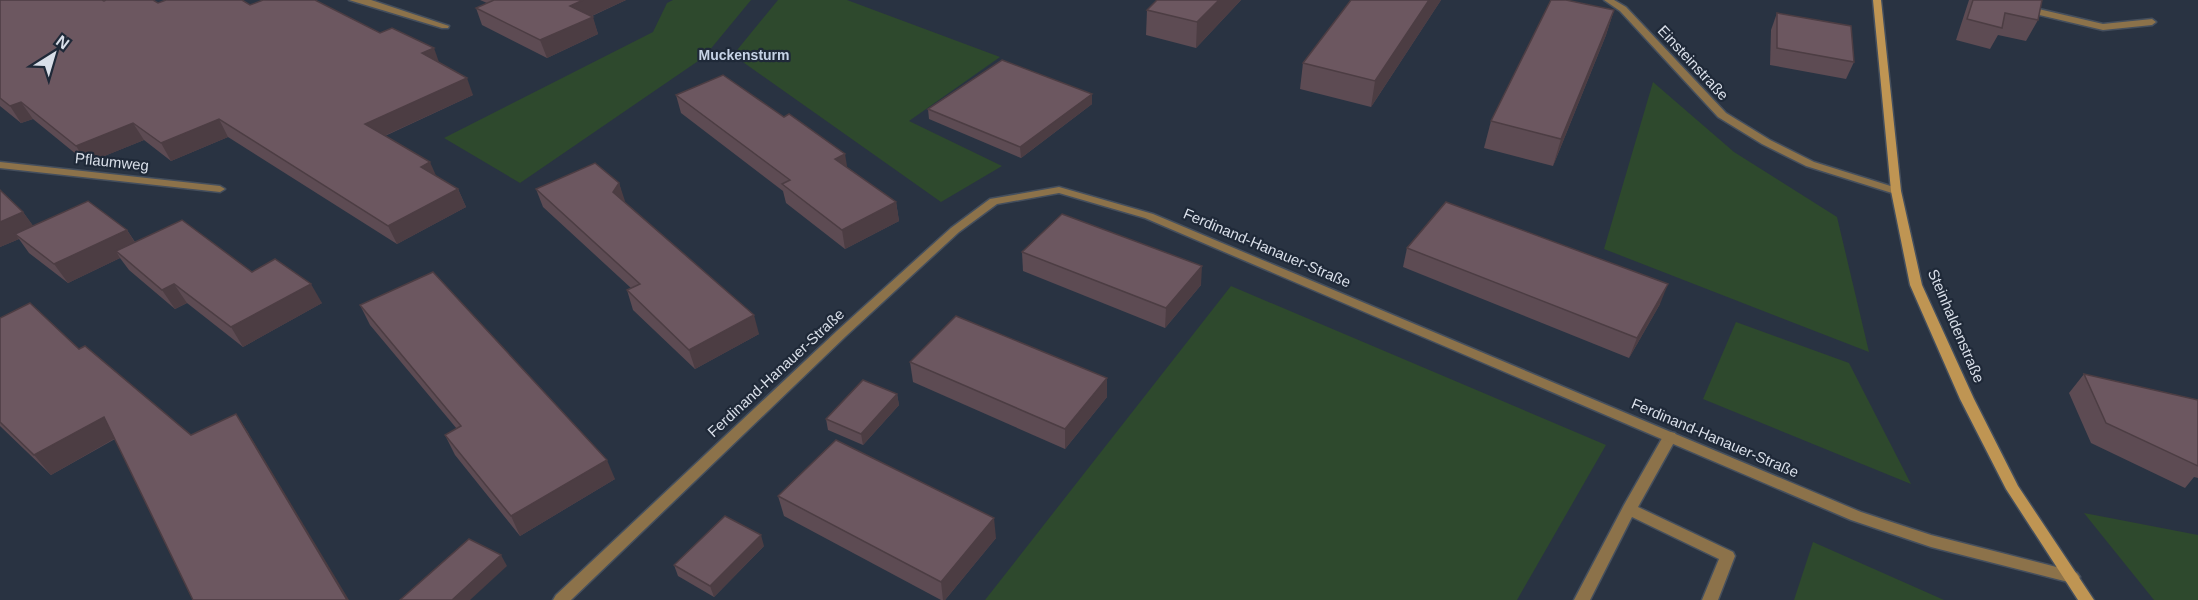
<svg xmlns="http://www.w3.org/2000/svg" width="2198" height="600" font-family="Helvetica,sans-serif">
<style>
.green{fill:#2e492d}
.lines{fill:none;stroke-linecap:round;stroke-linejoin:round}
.lane-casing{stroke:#454f5d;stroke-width:3}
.street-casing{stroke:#454f5d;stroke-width:3}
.secondary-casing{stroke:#454f5d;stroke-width:3}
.lane{fill:#8c724a;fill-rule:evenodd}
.street{fill:#8c724a;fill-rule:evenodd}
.secondary{fill:#bf9553;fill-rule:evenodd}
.wall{fill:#5d4b53}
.shaded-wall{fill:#4c3d43}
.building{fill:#6c5760;stroke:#4c3d43;stroke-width:1.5}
.labels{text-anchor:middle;stroke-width:4.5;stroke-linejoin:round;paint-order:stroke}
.far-neighbourhood-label{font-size:14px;font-weight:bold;fill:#c6d3e6;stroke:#1f2938}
.street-label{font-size:15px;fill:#d9dfe9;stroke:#1f2938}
</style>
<rect width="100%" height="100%" fill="#293342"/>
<g class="green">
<path d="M 673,0 L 751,0 L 704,57 L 520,183 L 444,138 L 653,32 L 667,3 Z"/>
<path d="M 778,0 L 847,0 L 1000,57 L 909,121 L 1002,166 L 941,202 L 733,55 Z"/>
<path d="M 1653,82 L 1734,152 L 1837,217 L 1869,352 L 1604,249 Z"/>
<path d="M 1231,286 L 1606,445 L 1517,600 L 985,600 Z"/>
<path d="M 1736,322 L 1849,363 L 1911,484 L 1703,399 Z"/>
<path d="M 2084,513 L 2198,535 L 2198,600 L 2154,600 Z"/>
<path d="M 1813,542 L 1944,600 L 1794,600 Z"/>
</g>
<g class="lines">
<g class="lane-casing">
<path id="lane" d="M 1670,432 L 1675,433 L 1677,437 L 1638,507 L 1733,552 L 1735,556 L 1718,600 L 1702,600 L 1719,559 L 1632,517 L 1590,600 L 1574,600 L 1624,505 L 1665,433 Z"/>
</g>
<g class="street-casing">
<g id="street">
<path d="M 349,0 L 371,0 L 449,26 L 448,28 L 442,28 Z"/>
<path d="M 1604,0 L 1614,0 L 1626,7 L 1726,113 L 1770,140 L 1814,162 L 1900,189 L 1901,191 L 1900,193 L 1892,193 L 1806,166 L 1762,144 L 1718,117 L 1620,11 Z"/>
<path d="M 2026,6 L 2103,24 L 2152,19 L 2156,22 L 2152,25 L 2103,30 L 2023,11 L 2023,7 Z"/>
<path d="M 0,162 L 220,186 L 225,189 L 220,192 L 0,168 Z"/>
<path d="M 1059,187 L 1153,214 L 1861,512 L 1931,535 L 2072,571 L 2077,573 L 2080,577 L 2077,581 L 2072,583 L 1931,547 L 1851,520 L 1145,218 L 1059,193 L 997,204 L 959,232 L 846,336 L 571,600 L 553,600 L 556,595 L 838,330 L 951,228 L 990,199 Z"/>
</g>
</g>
<g class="secondary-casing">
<path id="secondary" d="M 1873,0 L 1881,0 L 1901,191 L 1922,285 L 1974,399 L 2018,486 L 2094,600 L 2078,600 L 2006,489 L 1960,399 L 1910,285 L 1891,191 Z"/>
</g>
<use href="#lane" class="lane"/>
<use href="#street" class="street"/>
<use href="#secondary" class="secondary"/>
</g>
<g class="wall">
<path d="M 0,0 L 104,1 L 250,5 L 440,63 L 473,95 L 385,136 L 436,176 L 458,189 L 466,207 L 397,244 L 228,137 L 171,161 L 144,140 L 87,163 L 33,119 L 21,123 L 0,106 Z"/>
<path d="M 480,0 L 626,0 L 592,16 L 598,34 L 547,58 L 482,25 L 476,8 L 487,3 Z"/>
<path d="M 1157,0 L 1241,0 L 1196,48 L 1146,35 L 1147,10 Z"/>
<path d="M 1351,0 L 1441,0 L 1371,107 L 1300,89 L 1303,63 Z"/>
<path d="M 1969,0 L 2042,0 L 2038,20 L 2026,41 L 1998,35 L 1990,49 L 1956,40 Z"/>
<path d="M 1614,10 L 1606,35 L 1553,166 L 1484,148 L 1491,121 Z"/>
<path d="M 1777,13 L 1854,62 L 1846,79 L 1770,65 L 1771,30 Z"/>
<path d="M 676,95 L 847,167 L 896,202 L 899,221 L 845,249 L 786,203 L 783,191 L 681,113 Z"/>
<path d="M 1092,104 L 1021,158 L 929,119 L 928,109 Z"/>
<path d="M 619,183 L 624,202 L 759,334 L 695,369 L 633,310 L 627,290 L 631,288 L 543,207 L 536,189 Z"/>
<path d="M 0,190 L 23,212 L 33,226 L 127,230 L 135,242 L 252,272 L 322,303 L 243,347 L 187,303 L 175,309 L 129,270 L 120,258 L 68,283 L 29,253 L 19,239 L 0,247 Z"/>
<path d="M 1407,248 L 1660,304 L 1629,358 L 1403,267 Z"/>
<path d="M 1022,252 L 1201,285 L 1165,328 L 1023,271 Z"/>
<path d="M 360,305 L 615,479 L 520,536 L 455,455 L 445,435 L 457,429 L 370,325 Z"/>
<path d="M 0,318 L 79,349 L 191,435 L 236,414 L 249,434 L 115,439 L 51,475 L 0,426 Z"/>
<path d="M 910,362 L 1107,378 L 1107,397 L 1065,449 L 913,382 Z"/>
<path d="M 2084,374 L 2198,400 L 2198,478 L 2194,477 L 2185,488 L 2091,443 L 2069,393 Z"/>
<path d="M 897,394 L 899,405 L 863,445 L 828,430 L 826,419 Z"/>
<path d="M 778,496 L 996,538 L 945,600 L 941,600 L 784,516 Z"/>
<path d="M 764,546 L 714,597 L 678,576 L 674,565 Z"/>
</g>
<g class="shaded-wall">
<path d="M 583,0 L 626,0 L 576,23 L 570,6 Z"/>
<path d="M 1219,0 L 1241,0 L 1196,48 L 1197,22 Z"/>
<path d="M 1429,0 L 1441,0 L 1371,107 L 1375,81 Z"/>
<path d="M 1614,10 L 1606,35 L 1553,166 L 1561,139 Z"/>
<path d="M 593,17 L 598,34 L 547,58 L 540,40 Z"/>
<path d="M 434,48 L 440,65 L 422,53 Z"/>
<path d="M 467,78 L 473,95 L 373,141 L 365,124 Z"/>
<path d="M 1092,94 L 1092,104 L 1021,158 L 1020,147 Z"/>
<path d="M 21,102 L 33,119 L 21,123 L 10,106 Z"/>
<path d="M 219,119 L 228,137 L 171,161 L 161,143 Z"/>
<path d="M 133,123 L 144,140 L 87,163 L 76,146 Z"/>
<path d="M 845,154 L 848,172 L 835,159 Z"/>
<path d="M 430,162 L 438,180 L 421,167 Z"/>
<path d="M 619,183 L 625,201 L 619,211 L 613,192 Z"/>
<path d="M 458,189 L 466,207 L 397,244 L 388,226 Z"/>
<path d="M 896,202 L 899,221 L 845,249 L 842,230 Z"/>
<path d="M 23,212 L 37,231 L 15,234 L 19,239 L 0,247 L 0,222 Z"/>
<path d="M 127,230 L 139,249 L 116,251 L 120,258 L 68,283 L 54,264 Z"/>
<path d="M 1202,266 L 1201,285 L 1165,328 L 1166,308 Z"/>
<path d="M 174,284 L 187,303 L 175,309 L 162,290 Z"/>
<path d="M 311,284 L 322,303 L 243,347 L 231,327 Z"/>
<path d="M 1668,284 L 1660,304 L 1629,358 L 1637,338 Z"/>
<path d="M 754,315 L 759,334 L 695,369 L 689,350 Z"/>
<path d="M 1107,378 L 1107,397 L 1065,449 L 1065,429 Z"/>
<path d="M 897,394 L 899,405 L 863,445 L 861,434 Z"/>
<path d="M 236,414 L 249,434 L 349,600 L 347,600 Z"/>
<path d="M 104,417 L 119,436 L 51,475 L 34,455 Z"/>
<path d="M 607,460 L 615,479 L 520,536 L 511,516 Z"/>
<path d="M 994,518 L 996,538 L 945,600 L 943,600 L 941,582 Z"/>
<path d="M 761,535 L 764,546 L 714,597 L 710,586 Z"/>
<path d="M 501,555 L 507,566 L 470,600 L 452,600 Z"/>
</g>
<g class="building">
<path d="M 0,0 L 102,0 L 104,1 L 106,0 L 153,0 L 158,3 L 166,0 L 242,0 L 250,5 L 263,0 L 315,0 L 380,33 L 392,28 L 434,48 L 422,53 L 467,78 L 365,124 L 430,162 L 421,167 L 458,189 L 388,226 L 219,119 L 161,143 L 133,123 L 76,146 L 21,102 L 10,106 L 0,98 Z"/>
<path d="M 494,0 L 583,0 L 570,6 L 593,17 L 540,40 L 476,8 Z"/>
<path d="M 1157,0 L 1219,0 L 1197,22 L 1147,10 Z"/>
<path d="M 1351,0 L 1429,0 L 1375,81 L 1303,63 Z"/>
<path d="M 1551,0 L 1566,0 L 1614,10 L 1561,139 L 1491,121 Z"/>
<path d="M 1973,0 L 2042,0 L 2038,20 L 2005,13 L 2002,28 L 1967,19 Z"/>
<path d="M 1777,13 L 1851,26 L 1854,62 L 1777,48 Z"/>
<path d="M 1002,60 L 1092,94 L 1020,147 L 928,109 Z"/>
<path d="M 723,75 L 784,117 L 789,114 L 845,154 L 835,159 L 896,202 L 842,230 L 782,184 L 790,180 L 676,95 Z"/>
<path d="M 595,163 L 619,183 L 613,192 L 754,315 L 689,350 L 627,290 L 640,284 L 536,189 Z"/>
<path d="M 0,190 L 23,212 L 0,222 Z"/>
<path d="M 88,201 L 127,230 L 54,264 L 15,234 Z"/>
<path d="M 1446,202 L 1668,284 L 1637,338 L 1407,248 Z"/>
<path d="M 1062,214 L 1202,266 L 1166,308 L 1022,252 Z"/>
<path d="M 182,220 L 252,272 L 275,259 L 311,284 L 231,327 L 174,284 L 162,290 L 116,251 Z"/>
<path d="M 433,272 L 607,460 L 511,516 L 445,435 L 461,426 L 360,305 Z"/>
<path d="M 30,303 L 79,349 L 85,346 L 191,435 L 236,414 L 347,600 L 193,600 L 104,417 L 34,455 L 0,422 L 0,318 Z"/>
<path d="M 956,316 L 1107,378 L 1065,429 L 910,362 Z"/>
<path d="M 2084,374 L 2198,400 L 2198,466 L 2106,423 Z"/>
<path d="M 863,380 L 897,394 L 861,434 L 826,419 Z"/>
<path d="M 836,440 L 994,518 L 941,582 L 778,496 Z"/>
<path d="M 725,516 L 761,535 L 710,586 L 674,565 Z"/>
<path d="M 469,539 L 501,555 L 452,600 L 400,600 Z"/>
</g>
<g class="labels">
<g class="far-neighbourhood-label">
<text x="744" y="60">Muckensturm</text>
</g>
<g class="street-label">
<text transform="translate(1693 63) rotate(47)" y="5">Einsteinstraße</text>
<text transform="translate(112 162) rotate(6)" y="5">Pflaumweg</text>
<text transform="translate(1267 248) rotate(23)" y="5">Ferdinand-Hanauer-Straße</text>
<text transform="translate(1956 326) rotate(67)" y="5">Steinhaldenstraße</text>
<text transform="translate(776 373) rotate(-43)" y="5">Ferdinand-Hanauer-Straße</text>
<text transform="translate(1715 438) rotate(23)" y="5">Ferdinand-Hanauer-Straße</text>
</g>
</g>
<g transform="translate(54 54) rotate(37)" stroke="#1f2938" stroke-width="4.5" paint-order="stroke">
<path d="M0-4.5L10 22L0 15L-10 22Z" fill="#d9dfe9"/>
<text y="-9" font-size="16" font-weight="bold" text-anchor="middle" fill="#d9dfe9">N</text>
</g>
</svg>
